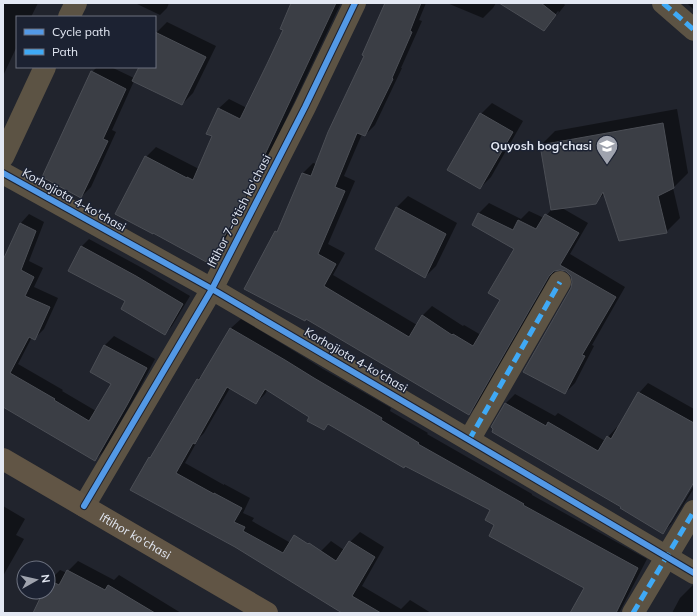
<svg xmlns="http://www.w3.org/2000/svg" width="697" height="616" font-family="Mulish,sans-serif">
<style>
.shadow{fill:#0007}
.building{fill:#3b3e45;stroke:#4b4e55}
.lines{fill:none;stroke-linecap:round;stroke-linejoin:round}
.minor{stroke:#5c5344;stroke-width:22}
.tertiary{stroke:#5c5344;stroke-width:22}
.secondary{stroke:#615545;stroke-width:22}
.quiet{stroke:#3fa9f5;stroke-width:5;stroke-dasharray:10 5;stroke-linecap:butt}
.cycleway-casing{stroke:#1c2232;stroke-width:8}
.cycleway{stroke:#5399e6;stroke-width:6}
.labels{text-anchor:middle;stroke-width:3;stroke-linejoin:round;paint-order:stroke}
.poi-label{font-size:12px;font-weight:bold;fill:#e3e8f3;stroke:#1c2232;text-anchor:end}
.street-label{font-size:12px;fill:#e3e8f3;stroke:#1c2232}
</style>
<rect width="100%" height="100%" fill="#21242d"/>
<g class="shadow">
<path d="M 3,3 L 38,3 L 31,17 L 17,17 L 17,46 L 3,76 Z"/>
<path d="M 135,3 L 169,3 L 167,8 L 160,15 Z"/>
<path d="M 292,3 L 341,3 L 255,185 L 220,253 L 210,263 L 146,157 L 156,147 L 197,168 L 199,168 L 213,136 L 218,109 L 229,99 L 247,108 L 284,29 Z"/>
<path d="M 387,3 L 426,3 L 419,20 L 422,21 L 401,68 L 402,68 L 375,125 L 365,135 L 362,134 L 344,176 L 355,181 L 328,244 L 345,253 L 333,275 L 417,325 L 422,316 L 432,306 L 463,326 L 464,325 L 481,335 L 501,300 L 515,249 L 473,224 L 479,213 L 489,203 L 521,219 L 529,211 L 544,218 L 552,209 L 541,145 L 555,131 L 677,109 L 688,173 L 673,188 L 680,218 L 666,232 L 604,194 L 595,203 L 562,208 L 588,223 L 570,254 L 625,287 L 592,345 L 594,346 L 575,383 L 565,393 L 572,288 L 573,282 L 572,276 L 567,271 L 556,270 L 479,403 L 469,414 L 306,318 L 276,232 L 280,227 L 303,173 L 313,163 L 317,164 L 365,55 Z"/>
<path d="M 447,3 L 496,3 L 493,8 L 483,18 Z"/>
<path d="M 502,3 L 563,3 L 565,5 L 554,19 L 559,12 L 558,11 L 551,20 L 553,20 L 544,30 Z"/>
<path d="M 687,3 L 694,3 L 694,10 Z"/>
<path d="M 167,22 L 216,46 L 193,93 L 182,104 L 134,81 L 112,130 L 116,132 L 91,187 L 81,197 L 92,72 L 97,67 L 111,67 L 134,78 L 140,67 L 155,67 L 155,36 L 156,33 Z"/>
<path d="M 492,103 L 523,121 L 491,177 L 480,188 L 481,114 Z"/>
<path d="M 408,196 L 457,223 L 436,266 L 425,277 L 376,249 L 397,207 Z"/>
<path d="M 29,214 L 44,222 L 29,261 L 43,268 L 34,287 L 58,298 L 44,329 L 35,338 L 32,337 L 18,364 L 63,390 L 62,391 L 96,411 L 112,383 L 91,372 L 105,345 L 114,336 L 155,359 L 136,395 L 104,451 L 95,460 L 3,407 L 3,263 L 21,223 Z"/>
<path d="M 89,239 L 144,269 L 190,296 L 172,326 L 165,334 L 126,300 L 81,247 Z"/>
<path d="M 241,319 L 294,351 L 323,369 L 391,408 L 390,411 L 428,433 L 427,434 L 532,494 L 532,495 L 647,559 L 619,613 L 571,613 L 585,587 L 495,525 L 491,510 L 330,423 L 324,429 L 311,417 L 268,389 L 265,394 L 256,403 L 230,388 L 204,433 L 199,438 L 185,463 L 224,485 L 224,484 L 250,498 L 243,513 L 254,518 L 252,521 L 296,546 L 277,572 L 150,458 L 154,454 L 197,380 L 206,371 L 231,328 Z"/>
<path d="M 648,383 L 694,409 L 694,481 L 668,523 L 671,523 L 694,485 L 694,488 L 672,523 L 663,533 L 492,427 L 506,403 L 515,394 L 555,416 L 558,413 L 605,441 L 608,437 L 617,427 L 618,428 L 639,393 Z"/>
<path d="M 3,506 L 25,519 L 16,535 L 24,539 L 3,576 Z"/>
<path d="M 360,532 L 384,547 L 362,586 L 401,609 L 410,600 L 431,613 L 344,613 L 321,551 L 331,541 L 344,550 L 350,542 Z"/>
<path d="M 78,561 L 114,580 L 119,575 L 181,613 L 46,613 L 44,592 L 48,592 L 48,585 L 50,580 L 60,570 L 67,573 L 68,571 Z"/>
<path d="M 693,585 L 694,586 L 694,613 L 672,613 L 680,598 Z"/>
</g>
<g class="building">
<path d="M 291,3 L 336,3 L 245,197 L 210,264 L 153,233 L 153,234 L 115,214 L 145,156 L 187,178 L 187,177 L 193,180 L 212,136 L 206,134 L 218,108 L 240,119 L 267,64 L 283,30 L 280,29 Z"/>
<path d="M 385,3 L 421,3 L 410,31 L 412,32 L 392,78 L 393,79 L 365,136 L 357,133 L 335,187 L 345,191 L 318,254 L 336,264 L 324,286 L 409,337 L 422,315 L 452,335 L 453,334 L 473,346 L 500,300 L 488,293 L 514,249 L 472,225 L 478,213 L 513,230 L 518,220 L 536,229 L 545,214 L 579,233 L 560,265 L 616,297 L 582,355 L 585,356 L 565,394 L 523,372 L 571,288 L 572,282 L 571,276 L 566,271 L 560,270 L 554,271 L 549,276 L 469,415 L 306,319 L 305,321 L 244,289 L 275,231 L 277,232 L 302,173 L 311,176 L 328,132 L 364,56 L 362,55 Z"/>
<path d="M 499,3 L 541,3 L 556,15 L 544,31 Z"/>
<path d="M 155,32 L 206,57 L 182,105 L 132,81 L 139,67 L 155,67 Z"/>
<path d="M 91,71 L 126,89 L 103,139 L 108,141 L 81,198 L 42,177 Z"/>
<path d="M 480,113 L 513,132 L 480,189 L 447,170 Z"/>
<path d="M 663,123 L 674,188 L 658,196 L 667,233 L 619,241 L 603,192 L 596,204 L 551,210 L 540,145 Z"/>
<path d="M 396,207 L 446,234 L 425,278 L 375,249 Z"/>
<path d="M 20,223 L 36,231 L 21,270 L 34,277 L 25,296 L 50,307 L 35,340 L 29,337 L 10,373 L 55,399 L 54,400 L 89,421 L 111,384 L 90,372 L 104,345 L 147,368 L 127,405 L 95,461 L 3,407 L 3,260 Z"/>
<path d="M 81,246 L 136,276 L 183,304 L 165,335 L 121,309 L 125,301 L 68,271 Z"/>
<path d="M 230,328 L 285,360 L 314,378 L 382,418 L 381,420 L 419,443 L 418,444 L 473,475 L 524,504 L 523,505 L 638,568 L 616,613 L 570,613 L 584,588 L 489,536 L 494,525 L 485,520 L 490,510 L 405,466 L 404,468 L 328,424 L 324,430 L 307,421 L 309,417 L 265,389 L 256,404 L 227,387 L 195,444 L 193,443 L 176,473 L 214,494 L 214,493 L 242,508 L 234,522 L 245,527 L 243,531 L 283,553 L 294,535 L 308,544 L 309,543 L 336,561 L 349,541 L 375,557 L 352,596 L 381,613 L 342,613 L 235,547 L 130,490 L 149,457 L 150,458 L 197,379 L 199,380 Z"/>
<path d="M 638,392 L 694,423 L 694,482 L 663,534 L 620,508 L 621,507 L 492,432 L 493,429 L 491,427 L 505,403 L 546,426 L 548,422 L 598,451 L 607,436 L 611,439 Z"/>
<path d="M 67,570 L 105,590 L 108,585 L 155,613 L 33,613 L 43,592 L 48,592 L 48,583 L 49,580 L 59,585 Z"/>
</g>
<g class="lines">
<g class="minor">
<path d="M 663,3 L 694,30"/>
<path d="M 3,173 L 212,289 L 469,440 L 694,573"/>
<path d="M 469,440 L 560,282"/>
<path d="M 84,506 L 212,289 L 305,107 L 355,3"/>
<path d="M 633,613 L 694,511"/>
</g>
<g class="tertiary">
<path d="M 69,17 L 76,3"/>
<path d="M 3,157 L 45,67"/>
</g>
<path class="secondary" id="s1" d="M 3,459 L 267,613"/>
<g class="quiet">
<path d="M 663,3 L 694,30"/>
<path d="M 469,440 L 560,282"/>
<path d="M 633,613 L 694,511"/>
</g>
<g class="cycleway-casing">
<g id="cycleway">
<path d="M 3,173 L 212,289 L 469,440 L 694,573"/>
<path d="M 84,506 L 212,289 L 305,107 L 355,3"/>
</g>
</g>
<use href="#cycleway" class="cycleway"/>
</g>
<defs>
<g id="school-pin" transform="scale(1.15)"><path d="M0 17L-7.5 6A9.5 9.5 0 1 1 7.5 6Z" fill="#9fa3ae" stroke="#1c2232"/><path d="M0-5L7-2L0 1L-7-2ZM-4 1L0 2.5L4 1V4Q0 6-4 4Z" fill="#fff"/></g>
</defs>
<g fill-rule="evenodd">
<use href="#school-pin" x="607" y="146"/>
</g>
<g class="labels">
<g class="poi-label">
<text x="592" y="150">Quyosh bog'chasi</text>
</g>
<g class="street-label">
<text transform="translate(74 200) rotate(29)" y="4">Korhojiota 4-ko'chasi</text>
<text transform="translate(239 211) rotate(-63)" y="4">Iftihor 7-o'tish ko'chasi</text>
<text transform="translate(356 360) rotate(30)" y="4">Korhojiota 4-ko'chasi</text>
<text dy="4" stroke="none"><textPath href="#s1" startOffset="153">Iftihor ko'chasi</textPath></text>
</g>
</g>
<rect width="697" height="616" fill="none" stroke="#e3e8f3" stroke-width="8"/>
<rect x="16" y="16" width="140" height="52" fill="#1c2232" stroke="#6c717f"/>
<rect x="24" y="29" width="20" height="6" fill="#5399e6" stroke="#6c717f"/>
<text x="52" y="36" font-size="12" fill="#e3e8f3">Cycle path</text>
<rect x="24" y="49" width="20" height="6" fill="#3fa9f5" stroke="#6c717f"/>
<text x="52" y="56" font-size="12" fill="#e3e8f3">Path</text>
<g transform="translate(36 580) rotate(82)"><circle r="19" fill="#1c2232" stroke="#6c717f"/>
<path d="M0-3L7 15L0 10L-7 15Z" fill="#9fa3ae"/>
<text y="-6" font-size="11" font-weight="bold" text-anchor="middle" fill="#e3e8f3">N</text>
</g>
</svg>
